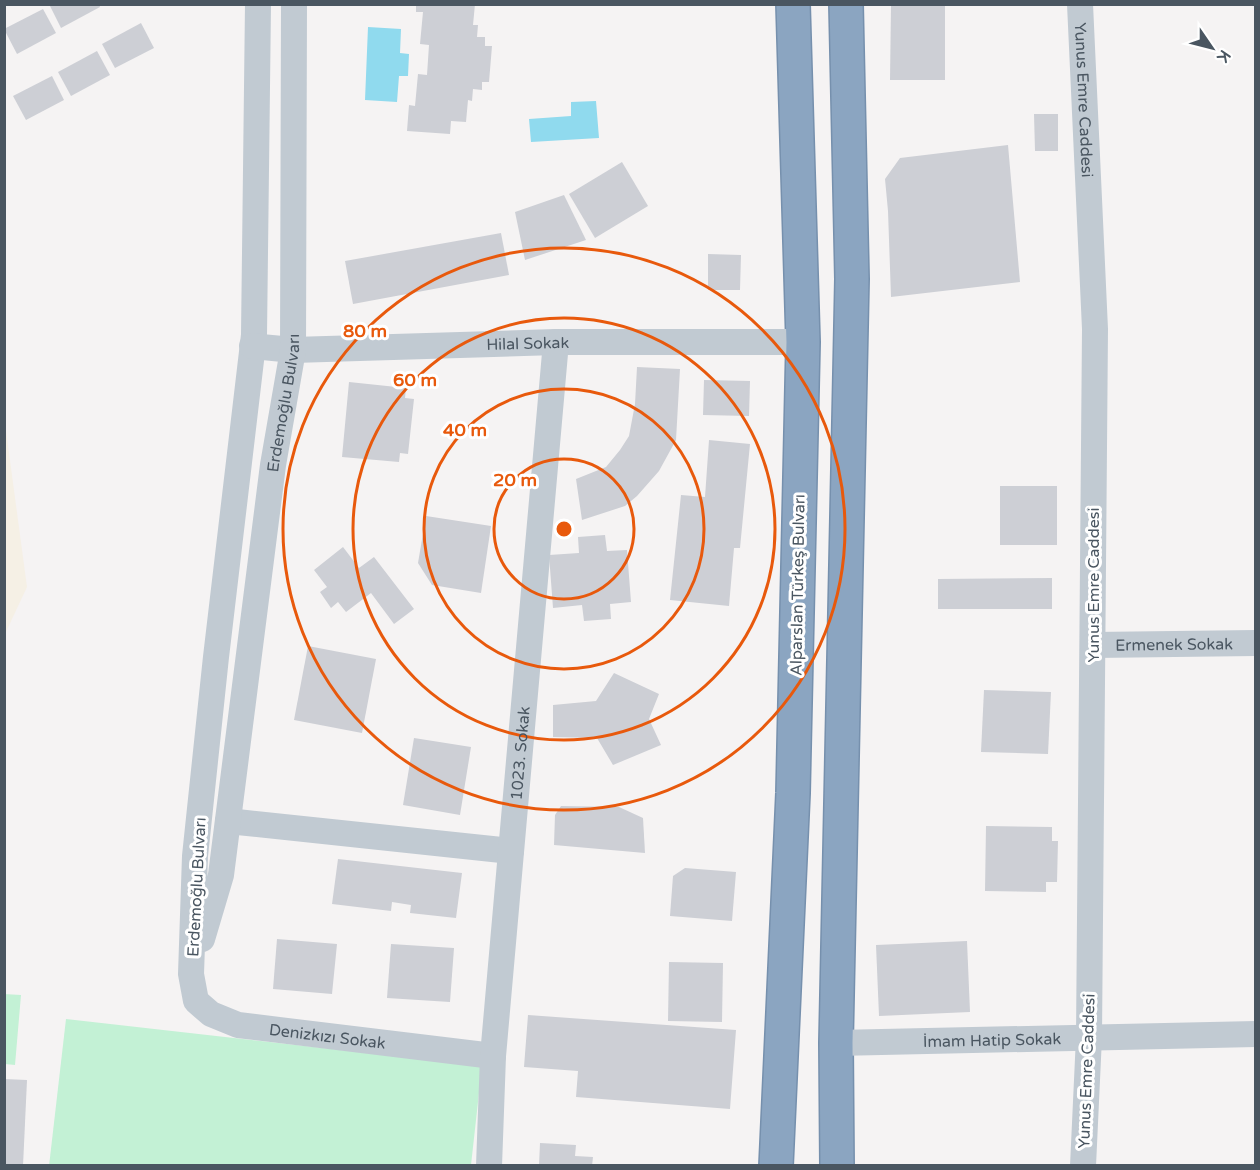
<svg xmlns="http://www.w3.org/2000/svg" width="1260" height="1170" font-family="'Varela Round',sans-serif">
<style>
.green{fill:#c3f1d5}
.sand{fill:#f5f0e5}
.water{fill:#90daee}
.building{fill:#cdcfd5}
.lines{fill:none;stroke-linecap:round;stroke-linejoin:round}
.highway-casing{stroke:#7690ad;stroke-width:36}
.minor{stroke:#c1cad2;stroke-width:26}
.highway{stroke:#8ba5c1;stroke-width:33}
.ring{fill:none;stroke:#e8590c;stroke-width:3}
.labels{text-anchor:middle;stroke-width:6;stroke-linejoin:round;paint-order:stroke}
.street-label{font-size:16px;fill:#4a5661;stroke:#fff}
.centre{fill:#e8590c;stroke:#fff;stroke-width:3}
.ring-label{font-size:18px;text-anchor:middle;font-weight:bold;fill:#e8590c;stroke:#fff;stroke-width:6;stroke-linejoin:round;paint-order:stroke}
</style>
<rect width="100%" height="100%" fill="#f5f3f3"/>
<g class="green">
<path d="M 4,994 L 21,995 L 15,1065 L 5,1064 Z"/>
<path d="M 66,1019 L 482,1066 L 471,1165 L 49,1166 Z"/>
</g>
<path class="sand" d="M 4,416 L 27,587 L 5,634 L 4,634 Z"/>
<g class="water">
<path d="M 368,27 L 401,29 L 400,53 L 409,54 L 408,76 L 399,76 L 397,102 L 365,100 Z"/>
<path d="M 596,101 L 599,138 L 531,142 L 529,119 L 571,116 L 571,102 Z"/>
</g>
<g class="building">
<path d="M 49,4 L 99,4 L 100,7 L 61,28 Z"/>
<path d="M 416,4 L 475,4 L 473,25 L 478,25 L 477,37 L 485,37 L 485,46 L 492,46 L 489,82 L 482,82 L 482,90 L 473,89 L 472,101 L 468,100 L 466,122 L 451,121 L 450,134 L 407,131 L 409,105 L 415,106 L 418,74 L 427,75 L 429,45 L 420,44 L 423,12 L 416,12 Z"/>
<path d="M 891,6 L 945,6 L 945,80 L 890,80 Z"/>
<path d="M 43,9 L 56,33 L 17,54 L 4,29 Z"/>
<path d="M 141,23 L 154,48 L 115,68 L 102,44 Z"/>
<path d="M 97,51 L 110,75 L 71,96 L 58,72 Z"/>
<path d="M 52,76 L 64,100 L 26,120 L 13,96 Z"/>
<path d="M 1034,114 L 1058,114 L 1058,151 L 1035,151 Z"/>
<path d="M 1008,145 L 1020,282 L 891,297 L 888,211 L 885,179 L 900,158 Z"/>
<path d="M 622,162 L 648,206 L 595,238 L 569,194 Z"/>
<path d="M 564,195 L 586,240 L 525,260 L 515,212 Z"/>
<path d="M 501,233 L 509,275 L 353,304 L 345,261 Z"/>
<path d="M 708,254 L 741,255 L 740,290 L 708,290 Z"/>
<path d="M 637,367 L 680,369 L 676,440 L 659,471 L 637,496 L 625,506 L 582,520 L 576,479 L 606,467 L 620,450 L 629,436 L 635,404 Z"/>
<path d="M 704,380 L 750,381 L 749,416 L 703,415 Z"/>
<path d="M 349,382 L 406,388 L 405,398 L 414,399 L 408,454 L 400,453 L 399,462 L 342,457 Z"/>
<path d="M 709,440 L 750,444 L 740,548 L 734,548 L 729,606 L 670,600 L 681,495 L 705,497 Z"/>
<rect x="1000" y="486" width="57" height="59"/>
<path d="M 426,516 L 491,526 L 481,593 L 432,585 L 418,563 Z"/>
<path d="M 605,535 L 607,551 L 627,550 L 631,602 L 610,604 L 611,619 L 584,621 L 582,605 L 553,608 L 549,555 L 579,553 L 578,537 Z"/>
<path d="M 343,547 L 359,568 L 374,557 L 414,609 L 394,624 L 371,593 L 346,612 L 338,602 L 331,608 L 320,592 L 327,587 L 314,570 Z"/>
<path d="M 1052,578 L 1052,609 L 938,609 L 938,579 Z"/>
<path d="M 308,646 L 376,659 L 362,733 L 294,720 Z"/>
<path d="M 614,673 L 659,694 L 649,719 L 661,745 L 613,765 L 597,738 L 553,737 L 553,705 L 596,701 Z"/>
<path d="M 984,690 L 1051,692 L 1048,754 L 981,752 Z"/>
<path d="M 414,738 L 471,747 L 460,815 L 403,805 Z"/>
<path d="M 561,806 L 619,807 L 643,818 L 645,853 L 554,845 L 555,815 Z"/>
<path d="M 986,826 L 1052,827 L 1052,841 L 1058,841 L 1057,882 L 1046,882 L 1046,892 L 985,891 Z"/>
<path d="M 338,859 L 462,873 L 456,918 L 410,913 L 411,905 L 392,902 L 391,911 L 332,904 Z"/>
<path d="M 685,868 L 736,872 L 732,921 L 670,916 L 673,876 Z"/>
<path d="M 277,939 L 337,944 L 332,994 L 273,989 Z"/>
<path d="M 967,941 L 970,1012 L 879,1016 L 876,945 Z"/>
<path d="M 391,944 L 454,948 L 450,1002 L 387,998 Z"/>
<path d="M 669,962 L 723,963 L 722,1022 L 668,1021 Z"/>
<path d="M 528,1015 L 736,1030 L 730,1109 L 576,1097 L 578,1071 L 524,1067 Z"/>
<path d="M 4,1079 L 27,1080 L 23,1166 L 4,1166 Z"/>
<path d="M 540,1143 L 576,1145 L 575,1156 L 593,1157 L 592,1166 L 539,1166 Z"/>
</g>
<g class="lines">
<g class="highway-casing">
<g id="highway">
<path d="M 776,1166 L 793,793 L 803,342 L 793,4"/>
<path d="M 837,1166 L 836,1043 L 852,279 L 846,4"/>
</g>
</g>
<g class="minor">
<path id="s1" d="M 258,4 L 254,335 L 216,657 L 195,856 L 191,974 L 196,1001 L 211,1014 L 238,1025 L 493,1056"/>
<path id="s2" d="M 1080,4 L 1095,329 L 1089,1037 L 1083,1166"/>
<path id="s3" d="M 252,346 L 293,350 L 556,342 L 803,342"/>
<path id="s4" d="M 1093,645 L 1256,643"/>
<path d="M 228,821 L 511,851"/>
<path id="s5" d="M 202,939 L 221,875 L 273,465 L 293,350 L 294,4"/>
<path id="s6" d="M 836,1043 L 1256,1034"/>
<path id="s7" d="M 489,1166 L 493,1056 L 556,342"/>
</g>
<use href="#highway" class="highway"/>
</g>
<g class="ring">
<circle cx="564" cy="529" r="70"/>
<circle cx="564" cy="529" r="140"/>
<circle cx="564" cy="529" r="211"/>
<circle cx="564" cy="529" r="281"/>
</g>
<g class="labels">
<g class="street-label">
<text dy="6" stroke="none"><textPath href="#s2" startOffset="96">Yunus Emre Caddesi</textPath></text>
<text dy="6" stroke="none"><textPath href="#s3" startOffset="276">Hilal Sokak</textPath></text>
<text dy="6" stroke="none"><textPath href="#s5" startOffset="543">Erdemoğlu Bulvarı</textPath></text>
<text transform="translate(797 585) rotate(-89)" y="6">Alparslan Türkeş Bulvarı</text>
<text transform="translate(1093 585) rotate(-90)" y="6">Yunus Emre Caddesi</text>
<text dy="6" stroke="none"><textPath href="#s4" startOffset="81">Ermenek Sokak</textPath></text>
<text dy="6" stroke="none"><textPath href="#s7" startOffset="414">1023. Sokak</textPath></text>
<text transform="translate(196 887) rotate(-87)" y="6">Erdemoğlu Bulvarı</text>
<text dy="6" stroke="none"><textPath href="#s1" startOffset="1140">Denizkızı Sokak</textPath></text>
<text dy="6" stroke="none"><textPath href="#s6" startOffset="156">İmam Hatip Sokak</textPath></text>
<text transform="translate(1086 1071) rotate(-88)" y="6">Yunus Emre Caddesi</text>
</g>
</g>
<circle cx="564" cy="529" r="9" class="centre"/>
<g class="ring-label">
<text x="365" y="337">80 m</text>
<text x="415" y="386">60 m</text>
<text x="465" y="436">40 m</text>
<text x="515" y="486">20 m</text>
</g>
<rect width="1260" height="1170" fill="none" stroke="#4a5661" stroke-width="12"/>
<g transform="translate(1212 48) rotate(125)" stroke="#ffffff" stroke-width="4.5" paint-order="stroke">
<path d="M0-4.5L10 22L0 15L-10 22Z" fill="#4a5661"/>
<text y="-9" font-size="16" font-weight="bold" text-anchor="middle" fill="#4a5661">K</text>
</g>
</svg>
